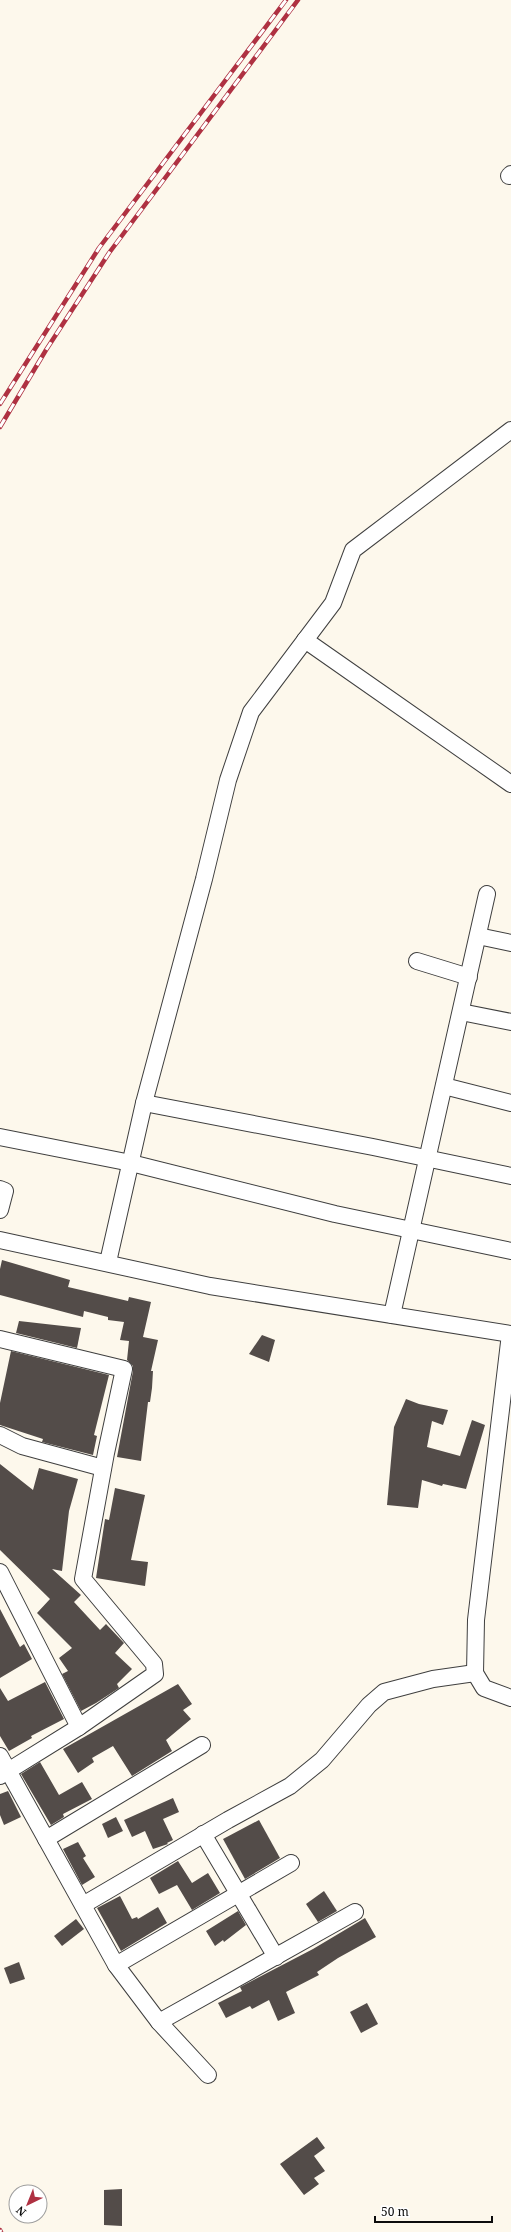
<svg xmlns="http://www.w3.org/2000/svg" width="511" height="2232" font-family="'Noto Serif',serif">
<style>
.building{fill:#534c49}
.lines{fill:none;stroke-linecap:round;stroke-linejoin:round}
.street-casing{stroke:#3f3f3f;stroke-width:18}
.street{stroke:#fff;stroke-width:16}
.rail-casing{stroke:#af3142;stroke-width:4.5}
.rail{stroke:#fff;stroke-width:3;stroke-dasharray:9;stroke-linecap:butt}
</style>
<rect width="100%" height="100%" fill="#fdf8ec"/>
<g class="building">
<path d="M 2,1260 L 70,1280 L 68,1287 L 128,1301 L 129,1297 L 151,1302 L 143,1337 L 158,1340 L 151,1371 L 153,1371 L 152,1388 L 150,1402 L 148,1402 L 141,1461 L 117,1457 L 133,1371 L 133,1366 L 127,1360 L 129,1341 L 120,1340 L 124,1322 L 108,1320 L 108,1317 L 84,1311 L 83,1317 L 0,1295 L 0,1269 Z"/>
<path d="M 19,1321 L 81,1328 L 77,1348 L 16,1333 Z"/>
<path d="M 262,1335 L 275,1340 L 269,1362 L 249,1354 Z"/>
<path d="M 11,1351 L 109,1375 L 94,1435 L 97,1436 L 93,1455 L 42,1442 L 43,1439 L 0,1425 L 0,1403 Z"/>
<path d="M 406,1399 L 419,1404 L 448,1410 L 443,1425 L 432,1421 L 427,1447 L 460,1456 L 472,1420 L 485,1425 L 466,1489 L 443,1484 L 442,1486 L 422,1480 L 418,1508 L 387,1505 L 394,1427 Z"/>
<path d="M 0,1464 L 33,1490 L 39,1468 L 78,1479 L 69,1511 L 62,1571 L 52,1569 L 81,1595 L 74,1602 L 100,1630 L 106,1624 L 124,1643 L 115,1653 L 132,1669 L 117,1684 L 119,1688 L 96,1703 L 81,1711 L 62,1674 L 68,1671 L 59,1658 L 72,1648 L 37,1613 L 50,1599 L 0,1550 Z"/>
<path d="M 115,1488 L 145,1495 L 131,1560 L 148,1562 L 145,1586 L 96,1578 L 105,1519 L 109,1520 Z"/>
<path d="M 0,1609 L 20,1647 L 24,1644 L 32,1659 L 0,1678 Z"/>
<path d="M 45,1682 L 64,1719 L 31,1736 L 32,1738 L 9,1751 L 0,1736 L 0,1688 L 8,1701 Z"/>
<path d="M 178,1684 L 192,1704 L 183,1710 L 191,1719 L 166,1740 L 172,1751 L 132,1776 L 113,1746 L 92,1758 L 94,1762 L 78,1773 L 63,1749 Z"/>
<path d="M 40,1762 L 59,1795 L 82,1782 L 92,1799 L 63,1814 L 64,1817 L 51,1825 L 21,1774 Z"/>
<path d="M 8,1791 L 21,1817 L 4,1825 L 0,1815 L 0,1794 Z"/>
<path d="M 173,1798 L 179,1812 L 163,1819 L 173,1840 L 167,1843 L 168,1844 L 153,1849 L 145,1831 L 132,1837 L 124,1820 Z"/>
<path d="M 116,1817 L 123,1831 L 108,1838 L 102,1824 Z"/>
<path d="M 259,1820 L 280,1858 L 245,1879 L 223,1839 Z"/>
<path d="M 78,1842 L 86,1856 L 83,1858 L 95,1877 L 82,1885 L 63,1849 Z"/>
<path d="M 178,1861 L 192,1883 L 208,1873 L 220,1893 L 192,1910 L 177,1885 L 159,1894 L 150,1878 Z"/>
<path d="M 324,1891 L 337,1911 L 318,1922 L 306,1904 Z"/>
<path d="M 120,1896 L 132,1919 L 137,1917 L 138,1919 L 158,1907 L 167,1923 L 121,1951 L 97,1908 Z"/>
<path d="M 238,1911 L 246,1925 L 224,1942 L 223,1940 L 215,1946 L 206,1931 Z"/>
<path d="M 365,1918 L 376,1937 L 338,1958 L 317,1972 L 319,1975 L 286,1992 L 295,2013 L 278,2021 L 269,2000 L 252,2009 L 250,2006 L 226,2018 L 218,2003 L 242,1991 L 240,1987 L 313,1949 Z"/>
<path d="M 76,1919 L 84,1929 L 62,1946 L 54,1936 Z"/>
<path d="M 19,1962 L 25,1979 L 10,1984 L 4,1968 Z"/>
<path d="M 367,2003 L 378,2024 L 361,2033 L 350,2012 Z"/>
<path d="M 317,2137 L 325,2148 L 314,2156 L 325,2171 L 314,2178 L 319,2184 L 304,2195 L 280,2164 Z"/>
<path d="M 122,2189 L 122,2226 L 104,2225 L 104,2190 Z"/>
</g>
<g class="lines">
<g class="street-casing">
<g id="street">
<path d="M 509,176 L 511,174"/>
<path d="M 305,640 L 511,784"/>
<path d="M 478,936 L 511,943"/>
<path d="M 417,961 L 469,977"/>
<path d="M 461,1012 L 511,1022"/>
<path d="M 444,1086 L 511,1103"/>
<path d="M 144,1103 L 373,1147 L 511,1176"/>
<path d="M 0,1137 L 131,1163 L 335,1214 L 511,1251"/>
<path d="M 0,1189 L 5,1191 L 0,1210"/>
<path d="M 0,1240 L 210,1286 L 511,1334"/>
<path d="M 108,1262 L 144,1103 L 204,879 L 228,780 L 251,712 L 333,603 L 353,550 L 511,430"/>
<path d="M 392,1315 L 487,894"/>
<path d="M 510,1334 L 476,1620 L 475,1673 L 484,1688 L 511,1698"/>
<path d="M 0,1339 L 124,1369 L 106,1453 L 83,1579 L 154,1664 L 155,1674 L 79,1727 L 0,1776"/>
<path d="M 0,1435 L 22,1446 L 103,1468"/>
<path d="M 0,1572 L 79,1727"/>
<path d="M 0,1756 L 116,1965 L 159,2022 L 208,2075"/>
<path d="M 203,1834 L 276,1957"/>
<path d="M 46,1839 L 202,1745"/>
<path d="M 83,1905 L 228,1820 L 290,1786 L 322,1760 L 369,1705 L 384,1692 L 433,1679 L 475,1673"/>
<path d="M 116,1965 L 291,1863"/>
<path d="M 159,2022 L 355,1912"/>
</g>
</g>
<use href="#street" class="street"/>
<g class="rail-casing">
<g id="rail">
<path d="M 0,404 L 99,248 L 286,0"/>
<path d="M 0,427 L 46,350 L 109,253 L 298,0"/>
<path d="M 0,2230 L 1,2232"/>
</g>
</g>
<use href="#rail" class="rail"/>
</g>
<g transform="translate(28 2204) rotate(223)"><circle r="19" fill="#ffffff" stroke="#9e9e9e"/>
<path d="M0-3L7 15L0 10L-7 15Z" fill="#af3142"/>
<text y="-6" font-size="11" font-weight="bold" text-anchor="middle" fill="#0c0c0c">N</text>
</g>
<path d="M375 2216v6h117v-6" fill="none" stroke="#0c0c0c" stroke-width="2"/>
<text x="381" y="2216" font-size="12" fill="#0c0c0c" stroke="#ffffff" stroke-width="3" paint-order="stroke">50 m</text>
</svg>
